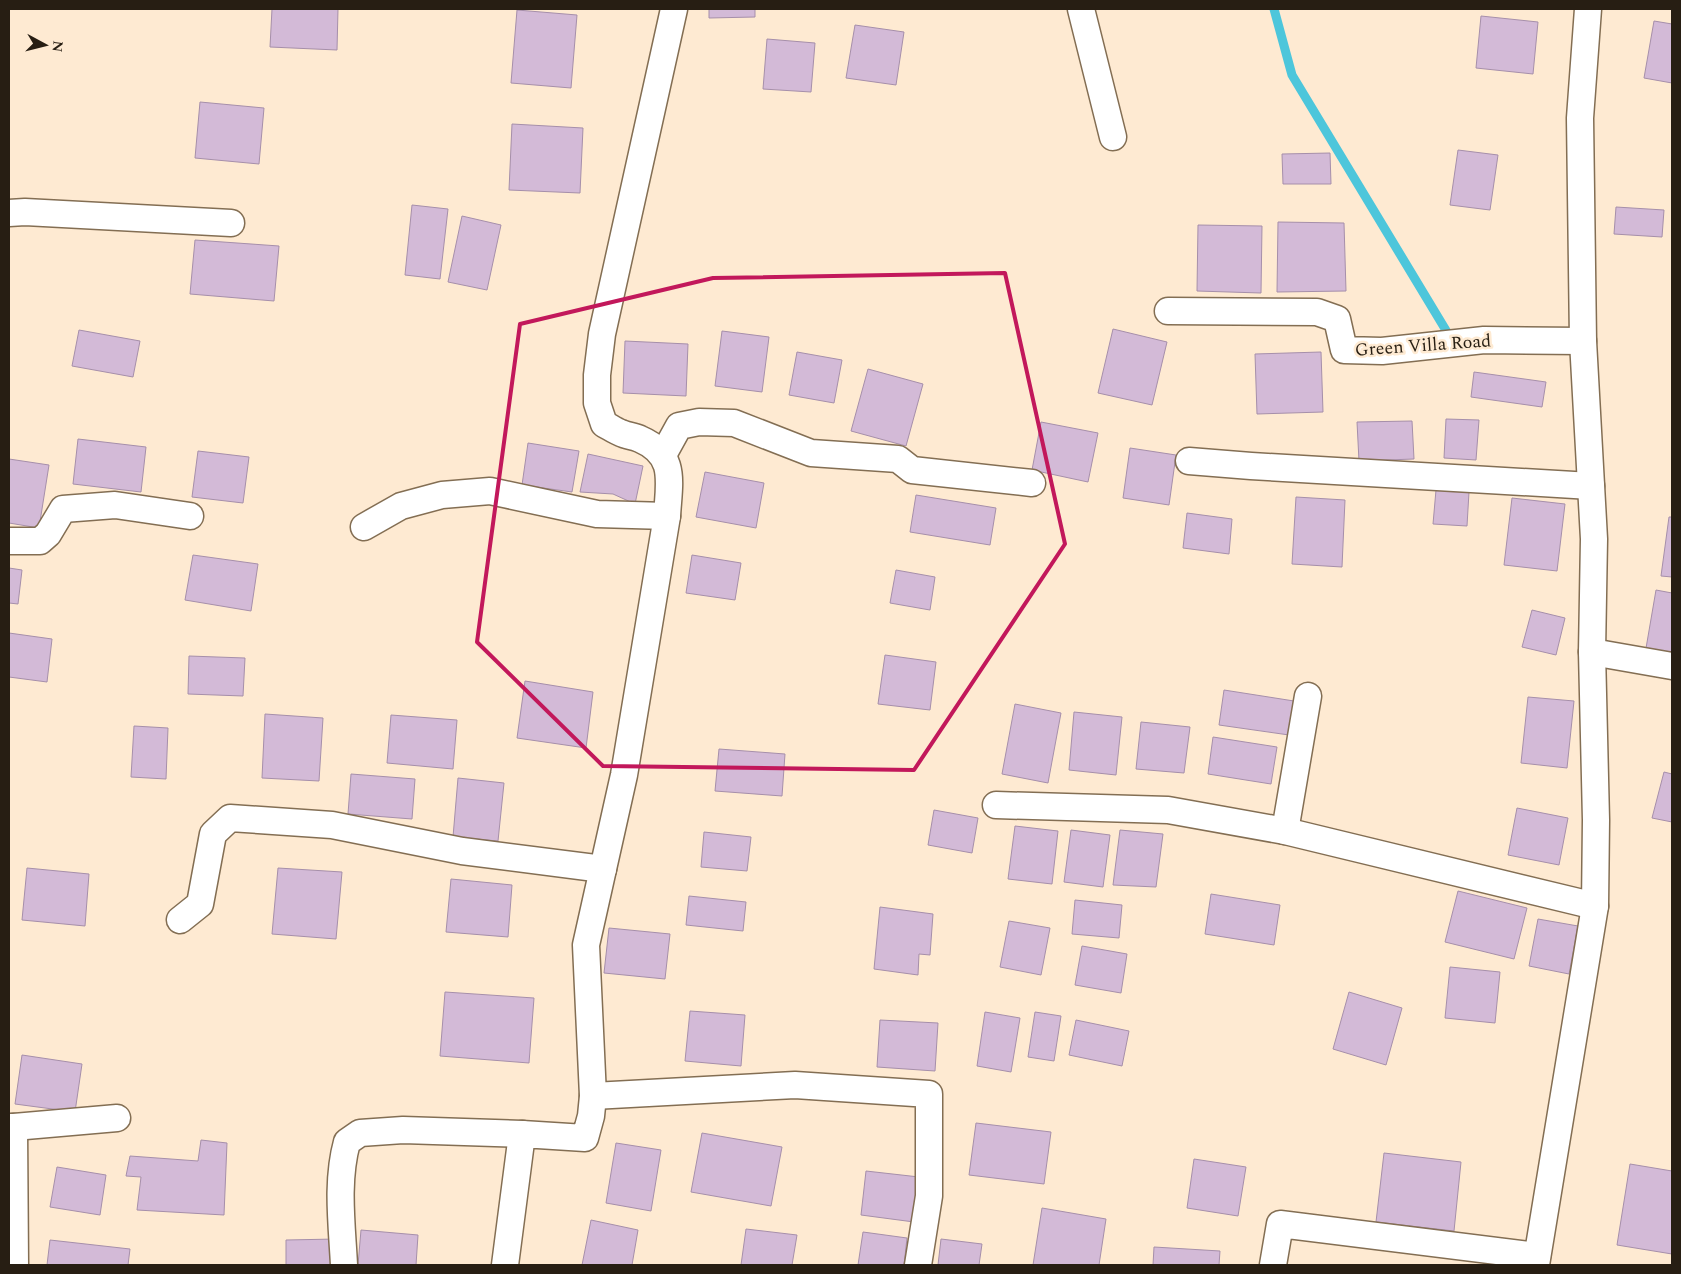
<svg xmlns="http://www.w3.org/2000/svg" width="1681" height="1274" font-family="Spectral,serif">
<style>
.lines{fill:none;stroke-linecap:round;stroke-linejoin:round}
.stream{stroke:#4dc6db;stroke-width:9}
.building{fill:#d3bad7;stroke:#a68faa}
.street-casing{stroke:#836e53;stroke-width:29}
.street{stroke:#fff;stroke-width:26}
.marked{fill:none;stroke:#c2185b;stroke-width:4;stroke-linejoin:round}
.labels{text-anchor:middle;stroke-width:5;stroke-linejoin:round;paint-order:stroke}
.street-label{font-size:18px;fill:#271e13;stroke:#feead2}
</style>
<rect width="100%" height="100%" fill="#feead2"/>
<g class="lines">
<path class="stream" d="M 1274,9 L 1292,75 L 1450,337"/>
</g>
<g class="building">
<path d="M 272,9 L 338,9 L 337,50 L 270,47 Z"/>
<path d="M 709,9 L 755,9 L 755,17 L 709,18 Z"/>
<path d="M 517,10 L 577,15 L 571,88 L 511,83 Z"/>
<path d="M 1481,16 L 1538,22 L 1533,74 L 1476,68 Z"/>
<path d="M 1654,21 L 1672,24 L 1672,83 L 1644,78 Z"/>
<path d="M 855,25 L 904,32 L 896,85 L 846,78 Z"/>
<path d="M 767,39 L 815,43 L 811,92 L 763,89 Z"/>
<path d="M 200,102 L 264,108 L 259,164 L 195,158 Z"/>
<path d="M 512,124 L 583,128 L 580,193 L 509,190 Z"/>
<path d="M 1458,150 L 1498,155 L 1490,210 L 1450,205 Z"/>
<path d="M 1330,153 L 1331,184 L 1283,184 L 1282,154 Z"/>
<path d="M 412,205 L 448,209 L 440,279 L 405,275 Z"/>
<path d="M 1616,207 L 1664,210 L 1662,237 L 1614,234 Z"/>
<path d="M 462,216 L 501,225 L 487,290 L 448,282 Z"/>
<path d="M 1278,222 L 1344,223 L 1346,291 L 1277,292 Z"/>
<path d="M 1198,225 L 1262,226 L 1261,293 L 1197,291 Z"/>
<path d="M 195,240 L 279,246 L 274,301 L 190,294 Z"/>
<path d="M 1113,329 L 1167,342 L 1152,405 L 1098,393 Z"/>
<path d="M 79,330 L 140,341 L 133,377 L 72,366 Z"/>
<path d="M 722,331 L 769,337 L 762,392 L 715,386 Z"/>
<path d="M 625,341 L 688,344 L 686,396 L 623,393 Z"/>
<path d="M 797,352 L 842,360 L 834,403 L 789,395 Z"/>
<path d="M 1321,352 L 1323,412 L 1257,414 L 1255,354 Z"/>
<path d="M 868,369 L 923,384 L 906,446 L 851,431 Z"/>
<path d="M 1474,372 L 1546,382 L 1542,407 L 1471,397 Z"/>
<path d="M 1446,419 L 1479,420 L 1476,460 L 1444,458 Z"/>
<path d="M 1412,421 L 1414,459 L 1359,461 L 1357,422 Z"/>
<path d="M 1041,422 L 1098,433 L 1088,482 L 1032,470 Z"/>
<path d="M 78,439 L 146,447 L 141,492 L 73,484 Z"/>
<path d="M 528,443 L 579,451 L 572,492 L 522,485 Z"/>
<path d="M 1130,448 L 1176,455 L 1169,505 L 1123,498 Z"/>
<path d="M 198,451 L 249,457 L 243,503 L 192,497 Z"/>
<path d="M 588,454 L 643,466 L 635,504 L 613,494 L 580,492 Z"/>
<path d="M 9,459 L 49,465 L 39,528 L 9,523 Z"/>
<path d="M 705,472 L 764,483 L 756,528 L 696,517 Z"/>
<path d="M 1436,490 L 1469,492 L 1467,526 L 1433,524 Z"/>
<path d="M 916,495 L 996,508 L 990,545 L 910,532 Z"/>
<path d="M 1296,497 L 1345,500 L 1342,567 L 1292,564 Z"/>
<path d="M 1512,498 L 1565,504 L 1557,571 L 1504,565 Z"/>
<path d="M 1187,513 L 1232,519 L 1229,554 L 1183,548 Z"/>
<path d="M 1669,517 L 1672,517 L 1672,577 L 1661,576 Z"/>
<path d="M 193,555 L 258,564 L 251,611 L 185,600 Z"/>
<path d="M 692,555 L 741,563 L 735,600 L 686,593 Z"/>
<path d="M 9,568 L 22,570 L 18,604 L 9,603 Z"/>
<path d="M 896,570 L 935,577 L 930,610 L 890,603 Z"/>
<path d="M 1656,590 L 1672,593 L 1672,658 L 1645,654 Z"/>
<path d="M 1532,610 L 1565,618 L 1556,655 L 1522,647 Z"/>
<path d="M 9,633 L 52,639 L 47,682 L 9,677 Z"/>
<path d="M 885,655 L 936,662 L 930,710 L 878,704 Z"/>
<path d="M 189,656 L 245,658 L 243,696 L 188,694 Z"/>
<path d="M 525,681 L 593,692 L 586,748 L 517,738 Z"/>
<path d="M 1224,690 L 1294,701 L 1289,735 L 1219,725 Z"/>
<path d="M 1528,697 L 1574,701 L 1567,768 L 1521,763 Z"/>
<path d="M 1015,704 L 1061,713 L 1048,783 L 1002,774 Z"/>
<path d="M 1074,712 L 1122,717 L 1116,775 L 1069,770 Z"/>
<path d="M 265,714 L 323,718 L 319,781 L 262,778 Z"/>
<path d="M 391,715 L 457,720 L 453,769 L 387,763 Z"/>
<path d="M 1141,722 L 1190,727 L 1184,773 L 1136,769 Z"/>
<path d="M 134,726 L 168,728 L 166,779 L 131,777 Z"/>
<path d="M 1213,737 L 1277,747 L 1271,784 L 1208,774 Z"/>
<path d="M 719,749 L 785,754 L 782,796 L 715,791 Z"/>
<path d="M 1664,772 L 1672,774 L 1672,822 L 1652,818 Z"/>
<path d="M 351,774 L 415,779 L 412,819 L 348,814 Z"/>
<path d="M 458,778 L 504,783 L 498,841 L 453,837 Z"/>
<path d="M 1517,808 L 1568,818 L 1559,865 L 1508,855 Z"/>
<path d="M 934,810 L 978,818 L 972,853 L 928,845 Z"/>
<path d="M 1015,826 L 1058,831 L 1052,884 L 1008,879 Z"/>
<path d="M 1071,830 L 1110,835 L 1103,887 L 1064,882 Z"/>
<path d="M 1120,830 L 1163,834 L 1156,887 L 1113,885 Z"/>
<path d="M 704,832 L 751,837 L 747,871 L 701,867 Z"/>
<path d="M 27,868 L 89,874 L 85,926 L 22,920 Z"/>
<path d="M 278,868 L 342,872 L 336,939 L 272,934 Z"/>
<path d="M 451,879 L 512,885 L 508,937 L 446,932 Z"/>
<path d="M 1458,891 L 1527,908 L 1514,959 L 1445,942 Z"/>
<path d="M 1211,894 L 1280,905 L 1274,945 L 1205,934 Z"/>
<path d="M 689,896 L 746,902 L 743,931 L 686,925 Z"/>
<path d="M 1075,900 L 1122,905 L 1119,938 L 1072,934 Z"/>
<path d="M 880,907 L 933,914 L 930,955 L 919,954 L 918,975 L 874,969 Z"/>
<path d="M 1538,919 L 1578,926 L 1569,974 L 1529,966 Z"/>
<path d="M 1009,921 L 1050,928 L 1041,975 L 1000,967 Z"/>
<path d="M 609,928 L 670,934 L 665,979 L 604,973 Z"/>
<path d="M 1082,946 L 1127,954 L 1121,993 L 1075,985 Z"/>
<path d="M 1450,967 L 1500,972 L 1495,1023 L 1445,1018 Z"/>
<path d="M 445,992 L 534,998 L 529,1063 L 440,1056 Z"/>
<path d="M 1349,992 L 1402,1008 L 1386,1065 L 1333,1049 Z"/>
<path d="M 690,1011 L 745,1015 L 741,1066 L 685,1061 Z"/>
<path d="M 985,1012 L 1020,1018 L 1011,1072 L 977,1066 Z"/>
<path d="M 1035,1012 L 1061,1016 L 1054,1061 L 1028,1057 Z"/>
<path d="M 880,1020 L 938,1023 L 935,1071 L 877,1067 Z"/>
<path d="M 1076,1020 L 1129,1031 L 1122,1066 L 1069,1055 Z"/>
<path d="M 22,1055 L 82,1064 L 75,1112 L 15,1104 Z"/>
<path d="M 976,1123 L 1051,1132 L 1044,1184 L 969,1175 Z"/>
<path d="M 702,1133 L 782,1147 L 771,1206 L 691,1192 Z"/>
<path d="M 201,1140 L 227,1143 L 224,1215 L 137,1210 L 141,1177 L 126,1176 L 130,1156 L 198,1161 Z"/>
<path d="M 616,1143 L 661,1150 L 651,1211 L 606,1203 Z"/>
<path d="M 1384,1153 L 1461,1162 L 1454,1231 L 1376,1222 Z"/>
<path d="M 1194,1159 L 1246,1167 L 1238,1216 L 1187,1208 Z"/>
<path d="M 1630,1164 L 1672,1171 L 1672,1254 L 1617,1245 Z"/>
<path d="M 57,1167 L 106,1175 L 100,1215 L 50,1207 Z"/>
<path d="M 866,1171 L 919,1177 L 914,1222 L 861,1215 Z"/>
<path d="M 1042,1208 L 1106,1219 L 1099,1265 L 1033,1265 Z"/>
<path d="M 591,1220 L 638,1230 L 632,1265 L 582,1265 Z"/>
<path d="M 746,1229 L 797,1235 L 792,1265 L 741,1265 Z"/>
<path d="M 361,1230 L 418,1235 L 416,1265 L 358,1265 Z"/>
<path d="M 863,1232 L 907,1238 L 904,1265 L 858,1265 Z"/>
<path d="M 336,1239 L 336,1265 L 286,1265 L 286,1240 Z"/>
<path d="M 941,1239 L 982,1244 L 979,1265 L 938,1265 Z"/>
<path d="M 50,1240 L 130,1249 L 128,1265 L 47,1265 Z"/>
<path d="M 1154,1247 L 1220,1251 L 1219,1265 L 1153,1265 Z"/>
</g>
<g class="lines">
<g class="street-casing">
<g id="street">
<path d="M 1081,9 L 1113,137"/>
<path d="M 9,213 L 25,212 L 231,223"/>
<path d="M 1168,311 L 1317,312 L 1337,319 L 1344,350 L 1382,351 L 1484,340 L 1583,341"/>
<path d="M 663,455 L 679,426 L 699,422 L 734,423 L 811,453 L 898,459 L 912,470 L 1032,483"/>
<path d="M 1189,461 L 1251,466 L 1591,486"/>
<path d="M 364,527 L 401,506 L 442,495 L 490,491 L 597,514 L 667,516"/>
<path d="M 9,541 L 40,541 L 48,534 L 63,509 L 115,505 L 190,516"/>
<path d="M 1592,652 L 1672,666"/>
<path d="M 996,805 L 1168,810 L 1285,831 L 1595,906"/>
<path d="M 1285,831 L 1308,696"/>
<path d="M 180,920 L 200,904 L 213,834 L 230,818 L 332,825 L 462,851 L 603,869"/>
<path d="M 593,1096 L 795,1085 L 929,1094 L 929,1196 L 918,1265"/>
<path d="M 9,1127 L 14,1127 L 15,1265"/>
<path d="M 14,1127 L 117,1118"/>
<path d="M 344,1265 C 342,1225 336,1182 347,1142 L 360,1133 L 403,1130 L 522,1134"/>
<path d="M 505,1265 L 522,1134 L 585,1138 L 591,1116 L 593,1096 L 586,945 L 624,775 L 667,516 C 669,482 677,455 640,439 C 634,436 627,436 621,433 C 615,431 610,427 604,424 L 597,403 L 597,375 L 602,334 L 674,9"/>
<path d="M 1273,1265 L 1280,1224 L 1537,1256"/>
<path d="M 1536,1265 L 1595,906 L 1596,820 L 1592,652 L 1594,539 L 1583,341 L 1580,118 L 1588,9"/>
</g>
</g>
<use href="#street" class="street"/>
</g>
<path class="marked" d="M 1005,273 L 1065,544 L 914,770 L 603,766 L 477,642 L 520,324 L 713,278 Z"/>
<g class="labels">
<g class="street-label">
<text transform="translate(1423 345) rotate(-4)" y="6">Green Villa Road</text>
</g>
</g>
<rect width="1681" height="1274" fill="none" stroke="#271e13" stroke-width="20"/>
<g transform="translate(45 45) rotate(97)" stroke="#feead2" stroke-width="4" paint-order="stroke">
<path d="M0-4L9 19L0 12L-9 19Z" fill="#271e13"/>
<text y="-8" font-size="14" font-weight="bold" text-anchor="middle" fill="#271e13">N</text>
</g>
</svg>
